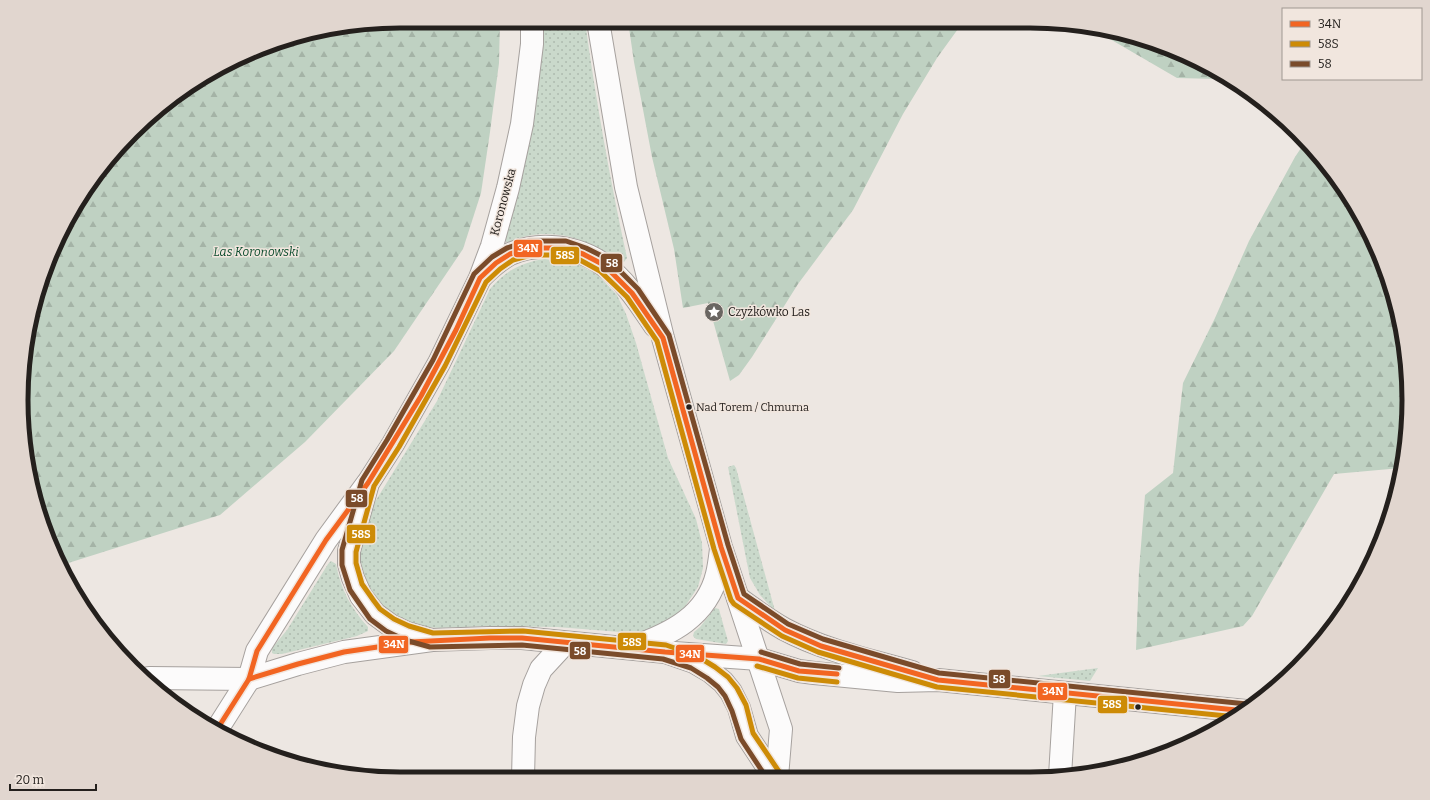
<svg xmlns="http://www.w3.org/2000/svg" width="1430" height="800" font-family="Bitter,serif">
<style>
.grass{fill:url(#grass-dots)}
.forest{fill:url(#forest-firs)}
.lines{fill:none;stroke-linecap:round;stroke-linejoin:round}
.minor-casing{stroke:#a6a19e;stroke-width:24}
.major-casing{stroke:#a6a19e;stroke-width:24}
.minor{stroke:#fcfbfb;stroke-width:22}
.major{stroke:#fcfbfb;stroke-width:22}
.bus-1-casing{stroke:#f1e6de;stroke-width:8}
.bus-2-casing{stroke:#f1e6de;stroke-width:8}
.bus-3-casing{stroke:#f1e6de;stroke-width:8}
.bus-1{stroke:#f26522;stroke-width:5}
.bus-2{stroke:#cd8b06;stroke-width:5}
.bus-3{stroke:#7a4b2a;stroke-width:5}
.bus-dot{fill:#24201d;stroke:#f1e6de;stroke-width:1.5}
.labels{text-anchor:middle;stroke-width:3;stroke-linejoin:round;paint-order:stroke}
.bus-label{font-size:11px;fill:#24201d;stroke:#f1e6de;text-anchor:start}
.street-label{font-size:12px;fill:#24201d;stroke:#f1e6de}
.park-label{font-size:12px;font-style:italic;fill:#0a4b2c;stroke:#f1e6de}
.poi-label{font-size:12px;fill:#24201d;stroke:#f1e6de;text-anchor:start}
.rim{fill:none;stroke:#24201d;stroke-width:5}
.line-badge{stroke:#f1e6de;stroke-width:1.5}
.badge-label{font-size:11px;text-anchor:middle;font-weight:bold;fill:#fff}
</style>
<defs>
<pattern id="grass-dots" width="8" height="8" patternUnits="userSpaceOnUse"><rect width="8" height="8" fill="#cad9cb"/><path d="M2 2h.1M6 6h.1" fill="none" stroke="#adbaae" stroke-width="1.8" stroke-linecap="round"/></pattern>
<pattern id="forest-firs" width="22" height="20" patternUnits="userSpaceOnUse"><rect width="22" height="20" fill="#bfd1c2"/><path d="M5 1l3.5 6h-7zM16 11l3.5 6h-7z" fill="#a4b3a6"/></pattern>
</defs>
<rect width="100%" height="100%" fill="#ede7e2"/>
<g class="grass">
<path d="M 541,21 L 585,21 C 596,101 610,179 627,258 L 624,262 L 621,262 C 592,242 563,229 527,236 C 520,237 514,242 507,242 L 504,240 Z"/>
<path d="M 545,259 L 577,264 L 598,275 L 617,295 L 626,314 L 636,343 L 668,458 L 696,519 L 702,543 L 703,568 L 698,587 L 684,608 L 673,618 L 647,631 L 633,633 L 557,627 L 491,626 L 440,628 L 427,627 L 415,625 L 396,617 L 378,601 L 368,586 L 362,568 L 359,549 L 370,510 L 437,401 L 490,289 C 505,271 522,262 545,259 Z"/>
<path d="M 734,465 L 736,468 L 775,611 L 760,595 L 750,578 L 728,467 Z"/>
<path d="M 331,561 L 336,564 C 341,590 351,608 368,627 L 368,631 L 357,636 L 282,654 L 274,654 L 272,653 L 272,648 L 287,630 L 328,564 Z"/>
<path d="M 715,608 L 719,609 L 720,613 L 728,641 L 726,644 L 696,639 L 693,636 L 694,632 L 700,627 Z"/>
<path d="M 1098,668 L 1090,681 L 1038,676 Z"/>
</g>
<g class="forest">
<path d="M 400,21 L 500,21 L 499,63 L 490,132 L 481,193 L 463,249 L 394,351 L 305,442 L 220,515 L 62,565 L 50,545 L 22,425 L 34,302 L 85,189 L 169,99 L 278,41 Z"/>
<path d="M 628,21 L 963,22 L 937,58 L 903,114 L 853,210 L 798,284 L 752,357 L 739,375 L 730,381 L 708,303 L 683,308 L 674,249 L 652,157 L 634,62 Z"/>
<path d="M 1091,28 L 1128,34 L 1222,74 L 1218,79 L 1177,78 Z"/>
<path d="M 1305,142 L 1331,169 L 1370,233 L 1396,302 L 1408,375 L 1406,450 L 1401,468 L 1334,474 L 1252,616 L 1243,626 L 1136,650 L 1139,571 L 1145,495 L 1173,473 L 1183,383 L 1215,318 L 1249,241 L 1295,157 Z"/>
</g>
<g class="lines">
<g class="minor-casing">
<g id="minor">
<path d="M 738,598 C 753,609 768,620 784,629 C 823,650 869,660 912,672"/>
<path d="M 674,653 L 759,659 L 799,671 L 814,673 L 898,681 L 938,680 L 1246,711"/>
<path d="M 149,678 L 249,679 L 298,664 L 344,652 L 432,640"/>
<path d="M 216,731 L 249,679 L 257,651 L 326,540 L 367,484"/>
<path d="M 1060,776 L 1065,693"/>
<path d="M 523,778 L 524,737 L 528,706 L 534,685 L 541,669 L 565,643"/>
</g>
</g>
<g class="major-casing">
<g id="major">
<path d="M 532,21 L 532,44 L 522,124 L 508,188 L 492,246 L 480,278 L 439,363 L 393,444 L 368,483 L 349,551 L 349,564 L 353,578 L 361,596 L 375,614 L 390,625 L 407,633 L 432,640 L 490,638 L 522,638 L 665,652 L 694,662 L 711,672 L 723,682 L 731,692 L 739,708 L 747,736 L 774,777"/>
<path d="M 598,21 L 626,187 L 663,338 L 721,547 L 781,729 L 777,777"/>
<path d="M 481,277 C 490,268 499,260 510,254 C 539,241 578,246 604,265 C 626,281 640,304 655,326"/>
<path d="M 633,647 C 671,634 707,616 717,574 C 719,566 720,557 721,549"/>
</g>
</g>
<use href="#minor" class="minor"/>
<use href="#major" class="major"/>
<g class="bus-1-casing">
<g id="bus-1">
<path d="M 249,679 L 298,664 L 344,652 L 411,642 L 490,638 L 522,638 L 665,652 L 759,659 L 799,671 L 837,674"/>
<path d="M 216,731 L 249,679 L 257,651 L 326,540 L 368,483 L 421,396 L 456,330 L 480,278 L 496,263 L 510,254 L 530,248 L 564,248 L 583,254 L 604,265 L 632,293 L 663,338 L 721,547 L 738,598 L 785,630 L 821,646 L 938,680 L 1246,711"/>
</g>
</g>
<g class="bus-2-casing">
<g id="bus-2">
<path d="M 757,666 L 798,678 L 837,682"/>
<path d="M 780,773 L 753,733 L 746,705 L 737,688 L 728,677 L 715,667 L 697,656 L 666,645 L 523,631 L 433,633 L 409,626 L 394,619 L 380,609 L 374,601 L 362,584 L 356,563 L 356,552 L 374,486 L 399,447 L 445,366 L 486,282 L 500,269 L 513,260 L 531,255 L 563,255 L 580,260 L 600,271 L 627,297 L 657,341 L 714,549 L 731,600 L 734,604 L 782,636 L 818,652 L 937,687 L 1237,717"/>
</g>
</g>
<g class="bus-3-casing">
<g id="bus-3">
<path d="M 761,652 L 800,664 L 839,668"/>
<path d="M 766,777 L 741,739 L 732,711 L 725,696 L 718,687 L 707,678 L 691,668 L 663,659 L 522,645 L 430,647 L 405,640 L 386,631 L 370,619 L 350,590 L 342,565 L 342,550 L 362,480 L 387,440 L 433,360 L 474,274 L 492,257 L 507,248 L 529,241 L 566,241 L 586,248 L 608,259 L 638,289 L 669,335 L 728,545 L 744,594 L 788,624 L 823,639 L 939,673 L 1247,704"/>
</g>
</g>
<use href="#bus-1" class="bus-1"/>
<use href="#bus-2" class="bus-2"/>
<use href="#bus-3" class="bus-3"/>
</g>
<defs>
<g id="sight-disc" transform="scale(1)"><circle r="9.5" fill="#6a6662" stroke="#f1e6de"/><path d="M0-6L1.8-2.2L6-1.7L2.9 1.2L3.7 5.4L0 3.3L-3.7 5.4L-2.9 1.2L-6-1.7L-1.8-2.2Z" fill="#fff"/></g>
</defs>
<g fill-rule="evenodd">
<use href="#sight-disc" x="714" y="312"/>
</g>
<g class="bus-dot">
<circle cx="689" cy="407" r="3.5"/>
<circle cx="1138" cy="707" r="3.5"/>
</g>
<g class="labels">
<g class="bus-label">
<text x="696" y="411">Nad Torem / Chmurna</text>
</g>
<g class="street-label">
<text transform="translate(503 202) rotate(-75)" y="4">Koronowska</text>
</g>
<g class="park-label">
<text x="256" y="256">Las Koronowski</text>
</g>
<g class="poi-label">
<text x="728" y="316">Czyżkówko Las</text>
</g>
</g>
<path d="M0 0H1430V800H0ZM400 28H1030A372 372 0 0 1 1402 400V400A372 372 0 0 1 1030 772H400A372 372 0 0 1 28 400V400A372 372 0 0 1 400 28Z" fill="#e1d6cf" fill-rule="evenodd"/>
<path class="rim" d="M400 28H1030A372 372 0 0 1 1402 400V400A372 372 0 0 1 1030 772H400A372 372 0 0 1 28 400V400A372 372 0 0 1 400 28Z"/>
<g class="line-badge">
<rect x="513" y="239" width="30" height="19" rx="4" fill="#f26522"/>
<rect x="550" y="246" width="30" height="19" rx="4" fill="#cd8b06"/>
<rect x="600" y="253" width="23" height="20" rx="4" fill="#7a4b2a"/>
<rect x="345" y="489" width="23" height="19" rx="4" fill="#7a4b2a"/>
<rect x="346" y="524" width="30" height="20" rx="4" fill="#cd8b06"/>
<rect x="617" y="632" width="30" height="19" rx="4" fill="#cd8b06"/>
<rect x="378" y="635" width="31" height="19" rx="4" fill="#f26522"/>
<rect x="569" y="641" width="22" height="19" rx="4" fill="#7a4b2a"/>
<rect x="675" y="644" width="30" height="19" rx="4" fill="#f26522"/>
<rect x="988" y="669" width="23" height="20" rx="4" fill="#7a4b2a"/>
<rect x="1037" y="682" width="31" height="19" rx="4" fill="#f26522"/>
<rect x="1097" y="695" width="31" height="19" rx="4" fill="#cd8b06"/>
</g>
<g class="badge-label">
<text x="528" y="252">34N</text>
<text x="565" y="259">58S</text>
<text x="612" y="267">58</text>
<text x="357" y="502">58</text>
<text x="361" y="538">58S</text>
<text x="632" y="646">58S</text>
<text x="394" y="648">34N</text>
<text x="580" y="655">58</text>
<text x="690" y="658">34N</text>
<text x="999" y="683">58</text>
<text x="1053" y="695">34N</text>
<text x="1112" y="708">58S</text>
</g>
<rect x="1282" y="8" width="140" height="72" fill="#f1e6de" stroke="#9f9791"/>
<rect x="1290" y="21" width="20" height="6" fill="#f26522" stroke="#9f9791"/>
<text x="1318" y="28" font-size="12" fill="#24201d">34N</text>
<rect x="1290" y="41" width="20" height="6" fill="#cd8b06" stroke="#9f9791"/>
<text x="1318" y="48" font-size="12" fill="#24201d">58S</text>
<rect x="1290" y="61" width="20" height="6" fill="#7a4b2a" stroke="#9f9791"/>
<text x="1318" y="68" font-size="12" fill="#24201d">58</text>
<path d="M10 784v6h86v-6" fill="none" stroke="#24201d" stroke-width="2"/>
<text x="16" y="784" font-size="12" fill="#24201d" stroke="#f1e6de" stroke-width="3" paint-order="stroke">20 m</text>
</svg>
